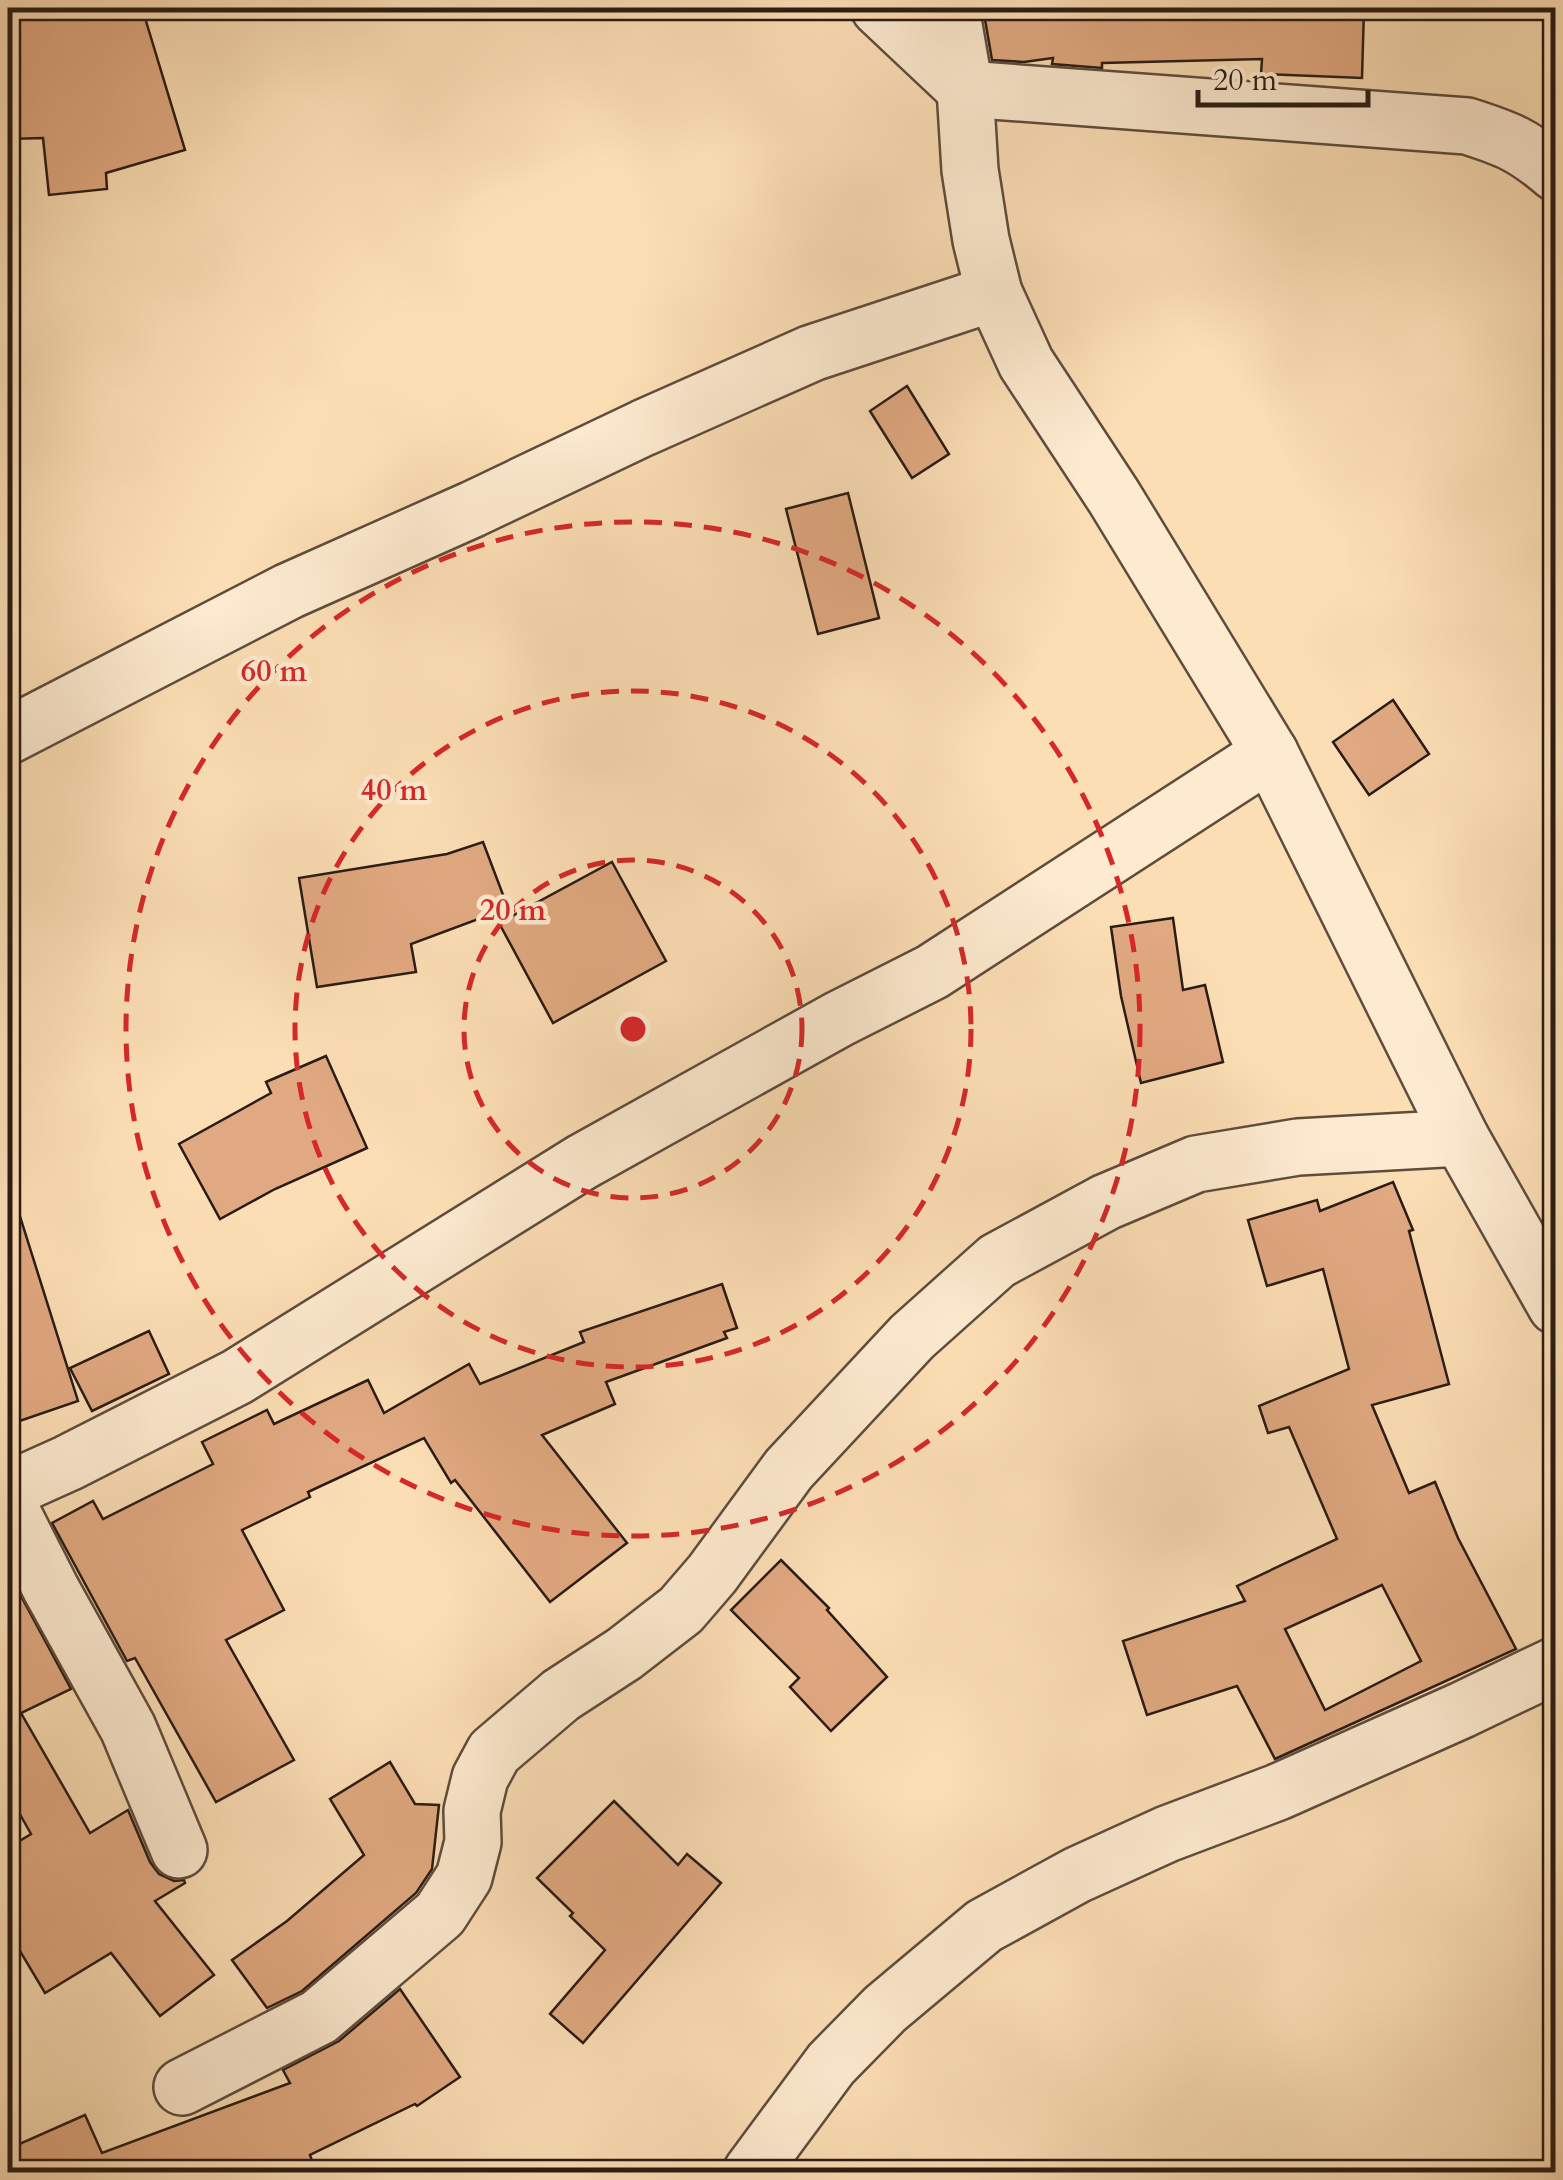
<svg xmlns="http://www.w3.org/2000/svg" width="1563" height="2180" font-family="Cardo,serif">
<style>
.building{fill:#e1a981;stroke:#291b15;stroke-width:2.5;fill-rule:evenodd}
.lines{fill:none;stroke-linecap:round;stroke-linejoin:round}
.minor-casing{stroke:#5e4c3d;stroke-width:60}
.minor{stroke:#fdeacf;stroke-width:55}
.ring{fill:none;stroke:#d62828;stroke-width:5;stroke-dasharray:18 12}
.centre{fill:#d62828;stroke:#fdeacf;stroke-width:5}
.ring-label{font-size:30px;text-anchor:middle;font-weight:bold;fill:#d62828;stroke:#fdeacf;stroke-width:9;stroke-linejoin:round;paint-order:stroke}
</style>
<rect width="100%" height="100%" fill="#fcdeb5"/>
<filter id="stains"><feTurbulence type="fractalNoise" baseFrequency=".002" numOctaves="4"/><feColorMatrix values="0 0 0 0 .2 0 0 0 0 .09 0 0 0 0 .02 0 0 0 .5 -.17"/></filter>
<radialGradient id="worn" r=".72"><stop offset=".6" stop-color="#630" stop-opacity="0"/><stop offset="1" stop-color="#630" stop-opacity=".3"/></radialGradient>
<g class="building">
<path d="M 8,8 L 142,8 L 185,150 L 106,173 L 107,189 L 49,195 L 43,138 L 8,139 Z"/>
<path d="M 983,8 L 1364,8 L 1362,78 L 1261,74 L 1262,59 L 1102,63 L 1102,68 L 1052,64 L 1053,58 L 1024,62 L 992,60 Z"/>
<path d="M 907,386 L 949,454 L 912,478 L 870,411 Z"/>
<path d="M 848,493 L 879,618 L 818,634 L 786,509 Z"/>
<path d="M 1393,700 L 1429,754 L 1369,795 L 1333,742 Z"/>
<path d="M 483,842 L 508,908 L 411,944 L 416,972 L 317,987 L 299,878 L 447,854 Z"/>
<path d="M 612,862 L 666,961 L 553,1023 L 499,923 Z"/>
<path d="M 1173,918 L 1183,990 L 1205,985 L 1223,1062 L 1141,1083 L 1121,996 L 1111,927 Z"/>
<path d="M 326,1056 L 367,1148 L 275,1189 L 220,1219 L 179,1144 L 271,1093 L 266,1082 Z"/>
<path d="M 1393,1182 L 1413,1230 L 1409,1231 L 1449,1384 L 1372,1405 L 1409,1493 L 1435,1482 L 1458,1538 L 1516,1649 L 1275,1759 L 1237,1686 L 1147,1715 L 1123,1641 L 1245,1601 L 1237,1586 L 1337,1539 L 1289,1427 L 1268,1433 L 1259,1406 L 1349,1369 L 1323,1269 L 1267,1286 L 1248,1220 L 1317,1200 L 1320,1211 ZM 1382,1585 L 1421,1661 L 1325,1710 L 1285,1629 Z"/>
<path d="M 18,1210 L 78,1401 L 8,1425 L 8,1211 Z"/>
<path d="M 722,1284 L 737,1328 L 724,1332 L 727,1338 L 606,1382 L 615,1404 L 542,1435 L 627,1543 L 550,1602 L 455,1480 L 451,1483 L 424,1438 L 308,1492 L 310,1497 L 242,1530 L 284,1610 L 226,1640 L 294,1760 L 216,1802 L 135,1658 L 127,1661 L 52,1523 L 93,1501 L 103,1519 L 213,1464 L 202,1442 L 267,1410 L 274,1424 L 368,1380 L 384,1413 L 469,1364 L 480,1384 L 584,1342 L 580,1332 Z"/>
<path d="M 149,1331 L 169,1374 L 92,1411 L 70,1368 Z"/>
<path d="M 781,1560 L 829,1608 L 827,1610 L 887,1677 L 831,1731 L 790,1687 L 799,1678 L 731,1610 Z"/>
<path d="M 8,1572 L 71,1689 L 21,1713 L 90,1833 L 128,1810 L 150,1862 L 159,1874 L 174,1881 L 184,1880 L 185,1883 L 155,1901 L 214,1975 L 160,2016 L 111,1953 L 45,1993 L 8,1931 L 8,1848 L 31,1834 L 8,1793 Z"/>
<path d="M 390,1762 L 415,1804 L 439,1805 L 432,1869 L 416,1893 L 302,1991 L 267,2008 L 232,1960 L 287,1921 L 364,1855 L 330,1799 Z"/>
<path d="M 614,1801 L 678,1865 L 687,1854 L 721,1883 L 583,2043 L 550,2014 L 605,1950 L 570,1916 L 573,1913 L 537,1878 Z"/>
<path d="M 400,1989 L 460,2077 L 417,2106 L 415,2104 L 310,2155 L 316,2172 L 8,2172 L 8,2149 L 85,2115 L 102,2153 L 290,2083 L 283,2070 L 339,2041 Z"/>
</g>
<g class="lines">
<g class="minor-casing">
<g id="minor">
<path d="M 879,8 L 965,89 L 1467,126 C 1508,139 1523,145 1556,173"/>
<path d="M 951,8 L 965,89 L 970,170 L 981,240 L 994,293 L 1026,363 L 1114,497 L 1270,753 L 1461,1138 L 1556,1306"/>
<path d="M 8,736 L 289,591 L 473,509 L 643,428 L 812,353 L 994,293"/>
<path d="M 8,1490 L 68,1463 L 237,1377 L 582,1162 L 839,1019 L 932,972 L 1270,753"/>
<path d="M 8,1504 L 51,1589 L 128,1728 L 179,1850"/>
<path d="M 182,2087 L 319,2017 L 440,1914 L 464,1877 L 473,1842 L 472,1811 L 480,1778 L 494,1752 L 561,1695 L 624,1654 L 681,1610 L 712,1574 L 789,1469 L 912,1337 L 997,1261 L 1106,1202 L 1196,1164 L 1298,1147 L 1461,1138"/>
<path d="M 751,2172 L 831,2064 L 885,2009 L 984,1926 L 1077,1875 L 1167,1834 L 1278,1792 L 1462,1710 L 1556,1665"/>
</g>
</g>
<use href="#minor" class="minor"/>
</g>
<g class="ring">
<circle cx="633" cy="1029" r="169"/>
<circle cx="633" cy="1029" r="338"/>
<circle cx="633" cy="1029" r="507"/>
</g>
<circle cx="633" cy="1029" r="15" class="centre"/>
<g class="ring-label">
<text x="274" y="681">60 m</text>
<text x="394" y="800">40 m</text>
<text x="513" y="920">20 m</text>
</g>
<rect width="1563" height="2180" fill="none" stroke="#fcdeb5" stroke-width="40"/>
<rect x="10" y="10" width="1543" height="2160" fill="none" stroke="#291b15" stroke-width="5"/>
<rect x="20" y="20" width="1523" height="2140" fill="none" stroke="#291b15" stroke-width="2.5"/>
<path d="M1198 90v15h170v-15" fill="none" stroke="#291b15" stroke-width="5"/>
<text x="1213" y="90" font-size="30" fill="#291b15" stroke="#fdeacf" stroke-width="8" paint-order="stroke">20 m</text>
<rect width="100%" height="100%" filter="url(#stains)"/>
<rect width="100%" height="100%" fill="url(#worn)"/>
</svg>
